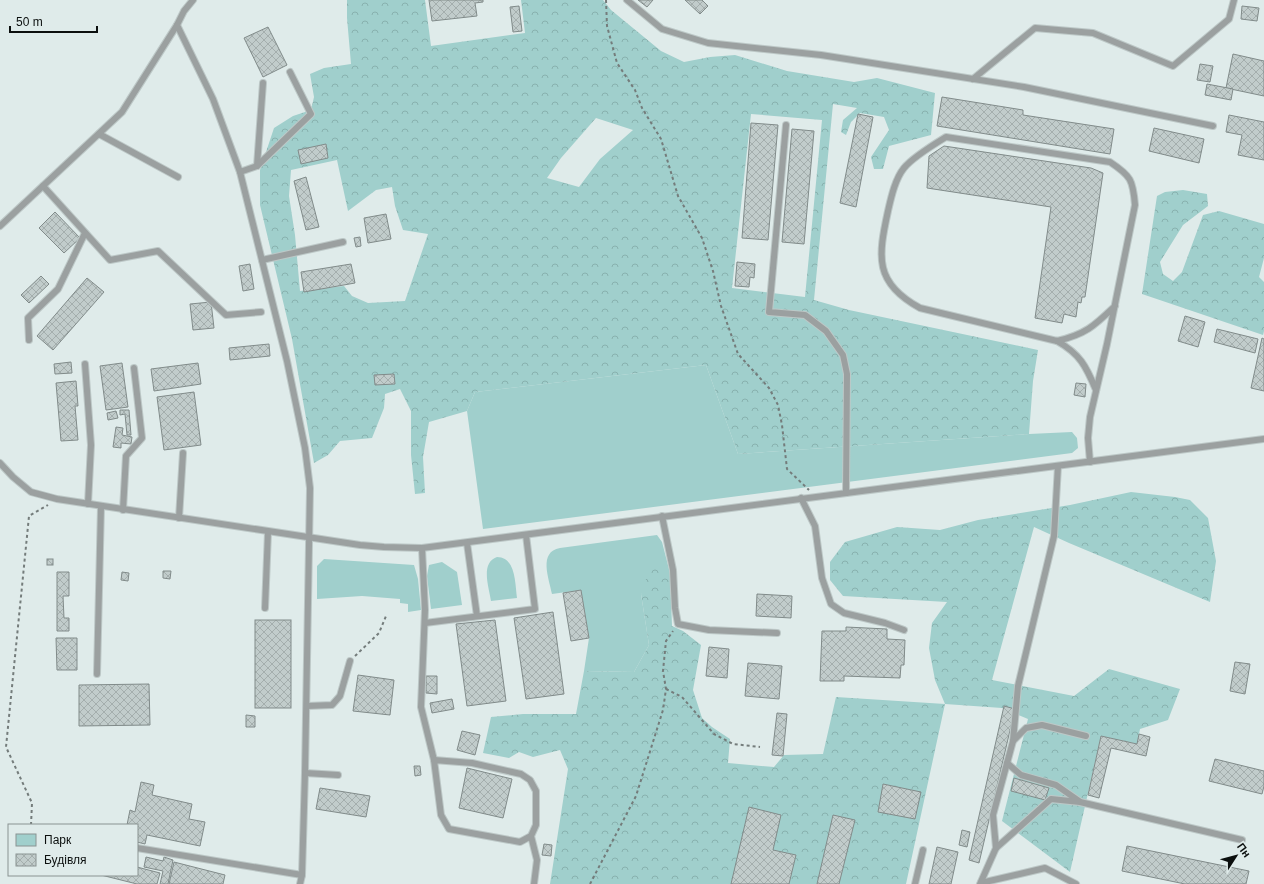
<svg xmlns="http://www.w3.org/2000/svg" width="1264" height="884" font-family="Helvetica,sans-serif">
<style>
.green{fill:#a0cfcc}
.forest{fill:url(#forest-crowns);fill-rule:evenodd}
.building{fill:url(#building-cross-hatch);stroke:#818b8a}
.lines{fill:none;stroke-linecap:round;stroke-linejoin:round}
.service-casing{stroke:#bdc8c7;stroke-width:8}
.path{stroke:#747c7b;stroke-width:2;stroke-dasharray:3 3;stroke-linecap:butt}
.service{stroke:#9ba0a0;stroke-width:6}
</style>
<defs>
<pattern id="forest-crowns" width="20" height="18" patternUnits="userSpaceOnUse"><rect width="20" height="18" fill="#a0cfcc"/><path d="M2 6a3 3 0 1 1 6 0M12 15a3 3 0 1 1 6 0" fill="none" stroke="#88b1ae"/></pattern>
<pattern id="building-cross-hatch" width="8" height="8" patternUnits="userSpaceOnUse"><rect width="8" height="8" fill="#c1cccb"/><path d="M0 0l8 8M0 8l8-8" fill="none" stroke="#a4aead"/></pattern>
</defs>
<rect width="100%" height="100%" fill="#dfebea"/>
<g class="green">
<path d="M 706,365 L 738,454 L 1029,434 L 1072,432 L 1077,438 L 1078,448 L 1072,453 L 483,529 L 467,411 L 475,392 Z"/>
<path d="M 657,535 L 662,542 L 670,573 L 641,594 L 649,645 L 634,672 L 584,671 L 589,638 L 581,590 L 552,594 C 549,578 538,552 560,548 Z"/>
<path d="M 497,557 C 516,557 515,584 517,598 L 491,601 C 489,587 480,563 497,557 Z"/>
<path d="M 324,559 L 414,565 L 418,579 L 421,610 L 408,612 L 408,604 L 400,603 L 400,599 L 362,596 L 317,599 L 317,566 Z"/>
<path d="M 442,562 L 457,572 L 462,605 L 431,609 L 427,576 L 429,565 Z"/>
</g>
<g class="forest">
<path d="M 347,0 L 425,0 L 431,46 L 525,33 L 521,0 L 603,0 L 611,10 L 661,51 L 684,62 L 710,57 L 735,55 L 787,71 L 854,82 L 877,78 L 935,93 L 931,135 L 889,146 L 883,169 L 874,169 L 871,157 L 889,130 L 884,117 L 860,113 L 851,122 L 846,135 L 841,132 L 843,120 L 857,108 L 833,104 L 814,300 L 849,310 L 1038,350 L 1033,381 L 1029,434 L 738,454 L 706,365 L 475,392 L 467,411 L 429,422 L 423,457 L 425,493 L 415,494 L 411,455 L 411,411 L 400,389 L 385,394 L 384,408 L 372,438 L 340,441 L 328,455 L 314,463 L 292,339 L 260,205 L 260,170 L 274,128 L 293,116 L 311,110 L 314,97 L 310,74 L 324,68 L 351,64 L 347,18 ZM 751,114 L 822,120 L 805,297 L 732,288 ZM 596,118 L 633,130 L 600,159 L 579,187 L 547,178 L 561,158 ZM 337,160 L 348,211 L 376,190 L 392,187 L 395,206 L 403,230 L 428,234 L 405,301 L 368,303 L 352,296 L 344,286 L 300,291 L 295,235 L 289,196 L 291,170 Z"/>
<path d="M 1183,190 L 1207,194 L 1208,206 L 1183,225 L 1160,262 L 1163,274 L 1173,281 L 1182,272 L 1203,215 L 1219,211 L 1264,224 L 1264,258 L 1259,277 L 1264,282 L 1264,331 L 1263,335 L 1142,294 L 1157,196 L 1165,192 Z"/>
<path d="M 1131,492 L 1175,497 L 1190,500 L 1208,518 L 1216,561 L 1210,602 L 1069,543 L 1034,527 L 992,680 L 1074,696 L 1109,669 L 1180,689 L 1168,720 L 1140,729 L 1137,744 L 1101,736 L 1070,872 L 1002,821 L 1028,719 L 1002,708 L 945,704 L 906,884 L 550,884 L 568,769 L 560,750 L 533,757 L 519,752 L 509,758 L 483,753 L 491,717 L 523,714 L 576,714 L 584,671 L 634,672 L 649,645 L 641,594 L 649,570 L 663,567 L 670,573 L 672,626 L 683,631 L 701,645 L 693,690 L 702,718 L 712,727 L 730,739 L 728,763 L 774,767 L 784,755 L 823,754 L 836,697 L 945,704 L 935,680 L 929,648 L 932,623 L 947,602 L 843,596 L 830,580 L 830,562 L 845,542 L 897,527 L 940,530 L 978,520 L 1070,505 Z"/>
</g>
<g class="building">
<path d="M 429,0 L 483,0 L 483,2 L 475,3 L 477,16 L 432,21 Z"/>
<path d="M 638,0 L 653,0 L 647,7 Z"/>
<path d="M 685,0 L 702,0 L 708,6 L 700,14 Z"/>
<path d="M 519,6 L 522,31 L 513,32 L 510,7 Z"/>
<path d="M 1242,6 L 1259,8 L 1257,21 L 1241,19 Z"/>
<path d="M 268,27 L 287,65 L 263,77 L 244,38 Z"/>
<path d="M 1233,54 L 1264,61 L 1264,96 L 1226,88 Z"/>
<path d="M 1200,64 L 1213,66 L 1210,82 L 1197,80 Z"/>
<path d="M 1207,84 L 1233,89 L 1231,100 L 1205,95 Z"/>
<path d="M 942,97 L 1023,110 L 1023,115 L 1114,129 L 1110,154 L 937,126 Z"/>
<path d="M 858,114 L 873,117 L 856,207 L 840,203 Z"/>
<path d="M 1229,115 L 1264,122 L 1264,160 L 1238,155 L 1242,135 L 1226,132 Z"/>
<path d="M 751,123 L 778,125 L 768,240 L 742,238 Z"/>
<path d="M 1154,128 L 1204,139 L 1199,163 L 1149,151 Z"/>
<path d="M 792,129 L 814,131 L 804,244 L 782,242 Z"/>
<path d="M 326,144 L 328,158 L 301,164 L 298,150 Z"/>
<path d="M 944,146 L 1091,168 L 1103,173 L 1085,297 L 1082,297 L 1081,303 L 1078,302 L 1076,317 L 1064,314 L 1062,323 L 1035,318 L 1051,207 L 927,188 L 929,156 Z"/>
<path d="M 306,177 L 319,227 L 306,230 L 294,181 Z"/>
<path d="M 55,212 L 80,238 L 64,253 L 39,228 Z"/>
<path d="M 386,214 L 391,239 L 368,243 L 364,218 Z"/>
<path d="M 360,237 L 361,246 L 356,247 L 354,238 Z"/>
<path d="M 737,262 L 755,264 L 754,278 L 750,277 L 749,287 L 735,286 Z"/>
<path d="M 250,264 L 254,289 L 243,291 L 239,266 Z"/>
<path d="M 351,264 L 355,283 L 304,292 L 301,272 Z"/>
<path d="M 41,276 L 49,284 L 29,303 L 21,295 Z"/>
<path d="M 87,278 L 104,292 L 53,350 L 37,336 Z"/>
<path d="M 211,302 L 214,328 L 193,330 L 190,304 Z"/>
<path d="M 1185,316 L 1205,322 L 1198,347 L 1178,341 Z"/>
<path d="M 1217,329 L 1258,339 L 1255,353 L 1214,342 Z"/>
<path d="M 1262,338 L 1264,339 L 1264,391 L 1251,388 Z"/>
<path d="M 269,344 L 270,356 L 230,360 L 229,348 Z"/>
<path d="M 71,362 L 72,373 L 55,374 L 54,364 Z"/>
<path d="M 122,363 L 128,407 L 106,410 L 100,366 Z"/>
<path d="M 198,363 L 201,384 L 154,391 L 151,369 Z"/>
<path d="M 394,374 L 395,384 L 375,385 L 374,375 Z"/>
<path d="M 76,381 L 78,406 L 75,406 L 78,440 L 61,441 L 56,383 Z"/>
<path d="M 1076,383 L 1086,384 L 1085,397 L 1074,395 Z"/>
<path d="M 194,392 L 201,445 L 164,450 L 157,397 Z"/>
<path d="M 120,410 L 129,410 L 131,435 L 127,435 L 125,414 L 120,415 Z"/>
<path d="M 116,411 L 118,418 L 108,420 L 107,413 Z"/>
<path d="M 116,427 L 123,428 L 122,435 L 132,437 L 131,444 L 121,443 L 121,448 L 113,447 Z"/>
<rect x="47" y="559" width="6" height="6"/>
<path d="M 163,571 L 171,571 L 170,579 L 163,578 Z"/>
<path d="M 57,572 L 69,572 L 69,596 L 63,596 L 64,618 L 69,618 L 69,631 L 57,631 Z"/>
<path d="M 122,572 L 129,573 L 128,581 L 121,580 Z"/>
<path d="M 581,590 L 589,638 L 571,641 L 563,593 Z"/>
<path d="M 757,594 L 792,596 L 791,618 L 756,616 Z"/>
<path d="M 553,612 L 564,694 L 526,699 L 514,618 Z"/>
<rect x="255" y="620" width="36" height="88"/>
<path d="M 495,620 L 506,701 L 467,706 L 456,624 Z"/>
<path d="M 846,627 L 887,629 L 887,639 L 905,640 L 904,665 L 901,665 L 900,678 L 844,676 L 844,681 L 820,681 L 822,631 L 846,631 Z"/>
<path d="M 56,638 L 77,638 L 77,670 L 57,670 Z"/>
<path d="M 709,647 L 729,649 L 727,678 L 706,676 Z"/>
<path d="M 1235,662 L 1250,664 L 1245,694 L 1230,691 Z"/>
<path d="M 748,663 L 782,666 L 779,699 L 745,696 Z"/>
<path d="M 358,675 L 394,680 L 390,715 L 353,711 Z"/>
<path d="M 426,676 L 437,676 L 437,694 L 426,693 Z"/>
<path d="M 149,684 L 150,725 L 79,726 L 79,685 Z"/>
<path d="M 452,699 L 454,709 L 432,713 L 430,703 Z"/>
<path d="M 1004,706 L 1015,709 L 979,863 L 969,860 Z"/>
<path d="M 777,713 L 787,714 L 783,756 L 772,755 Z"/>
<path d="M 246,715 L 255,716 L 255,727 L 246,727 Z"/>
<path d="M 462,731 L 480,735 L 475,755 L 457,750 Z"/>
<path d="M 1139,734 L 1150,737 L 1146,756 L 1111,748 L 1099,798 L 1088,795 L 1101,736 L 1137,744 Z"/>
<path d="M 1215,759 L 1264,771 L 1264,786 L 1262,794 L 1209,781 Z"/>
<path d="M 414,766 L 420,766 L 421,775 L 415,776 Z"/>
<path d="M 467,768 L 512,779 L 503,818 L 459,808 Z"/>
<path d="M 1014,778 L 1049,788 L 1045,800 L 1011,791 Z"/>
<path d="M 141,782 L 154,785 L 152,795 L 192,804 L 189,819 L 205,822 L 200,846 L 147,835 L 145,844 L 137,842 L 137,825 L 127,825 L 130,810 L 135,812 Z"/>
<path d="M 883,784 L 921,792 L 915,819 L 878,812 Z"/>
<path d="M 320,788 L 370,796 L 366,817 L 316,809 Z"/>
<path d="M 749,807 L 781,815 L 773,850 L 796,855 L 789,884 L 731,884 Z"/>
<path d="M 833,815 L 855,820 L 839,884 L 817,884 Z"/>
<path d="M 962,830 L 970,832 L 967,847 L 959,845 Z"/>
<path d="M 544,844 L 552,845 L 551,856 L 542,855 Z"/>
<path d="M 1127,846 L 1249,871 L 1246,884 L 1185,884 L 1122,871 Z"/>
<path d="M 937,847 L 958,852 L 951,884 L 929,884 Z"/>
<path d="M 146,857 L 163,861 L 164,857 L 173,860 L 168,884 L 160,884 L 163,871 L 144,867 Z"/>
<path d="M 174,862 L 225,875 L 223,884 L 169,884 Z"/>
<path d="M 137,867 L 160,873 L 157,884 L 137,884 L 101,875 L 137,875 Z"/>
</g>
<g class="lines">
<g class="service-casing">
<g id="service">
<path d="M 193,0 L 184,11 L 177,25 L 213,99 L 240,172 L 287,361 L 305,448 L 310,488 L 305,773 L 302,875 L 300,884"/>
<path d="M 627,0 L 662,29 L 708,43 L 821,55 L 1024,87 L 1213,126"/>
<path d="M 973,79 L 1035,28 L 1093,33 L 1173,66 L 1229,19 L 1234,0"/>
<path d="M 786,125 L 769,312 L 805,315 L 826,331 L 843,355 L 847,374 L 846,493"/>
<path d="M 99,134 L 178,177"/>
<path d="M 257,166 L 263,83"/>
<path d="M 240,172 L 257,166 L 311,114 L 290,72"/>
<path d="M 43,186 L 110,260 L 158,251 L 226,315 L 261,312"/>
<path d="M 0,226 L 122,112 L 177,25"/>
<path d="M 262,260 L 343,242"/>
<path d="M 29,340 L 28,318 L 58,289 L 85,233"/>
<path d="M 1057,341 C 1080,354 1086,366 1096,390"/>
<path d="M 85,364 L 91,445 L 88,504"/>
<path d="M 1090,462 L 1088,438 L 1090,417 L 1107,344 L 1135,205 C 1133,180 1131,176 1110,162 L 946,137 C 933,145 913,157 904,168 C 895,179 891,198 888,211 C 878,257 874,283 920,308 L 1057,341 C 1086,334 1094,326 1115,306"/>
<path d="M 0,463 L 13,477 L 31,492 L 57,499 L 360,545 L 384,547 L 422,548 L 1264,439"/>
<path d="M 801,498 L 815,526 L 822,578 L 831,604 L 844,613 L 885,623 L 904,630"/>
<path d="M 123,510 L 126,456 L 142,438 L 134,368"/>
<path d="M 662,516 L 673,570 L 675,608 L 678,624 L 709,630 L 777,633"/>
<path d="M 179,518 L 183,453"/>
<path d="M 467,543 L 477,616"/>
<path d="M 422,548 L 425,610 L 421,707 L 434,760"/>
<path d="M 265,608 L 268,532"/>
<path d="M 425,623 L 535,609 L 526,535"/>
<path d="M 97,674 L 101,506"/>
<path d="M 307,706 L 332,705 L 340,696 L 350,661"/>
<path d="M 1013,741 L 1018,686 L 1054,536 L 1058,466"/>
<path d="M 1007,763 L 1021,775 L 1056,785 L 1079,801"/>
<path d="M 305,773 L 338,775"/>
<path d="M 531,836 L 520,842 L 449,829 L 441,815 L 434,760 L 472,763 L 521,774 L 530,780 L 536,791 L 536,825 L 531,836 L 537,860 L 534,884"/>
<path d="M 137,848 L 302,875"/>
<path d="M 996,848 L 993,815 L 1013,741 L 1026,728 L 1042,725 L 1086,736"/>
<path d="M 981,883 L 1045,868 L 1076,884"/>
<path d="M 915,884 L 923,850"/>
<path d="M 980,884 L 996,848 L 1051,799 L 1080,802 L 1242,840"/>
</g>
</g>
<g class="path">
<path d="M 606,0 L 607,26 L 617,63 L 635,90 L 642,108 L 661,139 L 678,196 L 702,238 L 713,271 L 721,306 L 738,354 L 769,388 L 778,405 L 782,425 L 787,469 L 809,490"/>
<path d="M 355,656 L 379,633 L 386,616"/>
<path d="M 666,689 L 682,697 L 714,734 L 733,744 L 760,747"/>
<path d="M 31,825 L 32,803 L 6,747 L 29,516 L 48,505"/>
<path d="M 590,884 L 636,796 L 663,710 L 666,689 L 663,671 L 666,641 L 673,631"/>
</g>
<use href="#service" class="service"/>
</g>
<rect x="8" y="824" width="130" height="52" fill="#dfebea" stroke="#8a9392"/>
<rect x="16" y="834" width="20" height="12" fill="#a0cfcc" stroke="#8a9392"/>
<text x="44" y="844" font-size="12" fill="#0b0f0e">Парк</text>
<rect x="16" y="854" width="20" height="12" fill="url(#building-cross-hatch)" stroke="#8a9392"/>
<text x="44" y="864" font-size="12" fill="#0b0f0e">Будівля</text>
<g transform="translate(1236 856) rotate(54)" stroke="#dfebea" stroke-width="3" paint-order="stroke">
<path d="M0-3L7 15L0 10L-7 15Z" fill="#0b0f0e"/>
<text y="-6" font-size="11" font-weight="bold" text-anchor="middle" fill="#0b0f0e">Пн</text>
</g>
<path d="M10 26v6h87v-6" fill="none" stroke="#0b0f0e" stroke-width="2"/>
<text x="16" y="26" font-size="12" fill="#0b0f0e" stroke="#dfebea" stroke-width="3" paint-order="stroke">50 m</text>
</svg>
